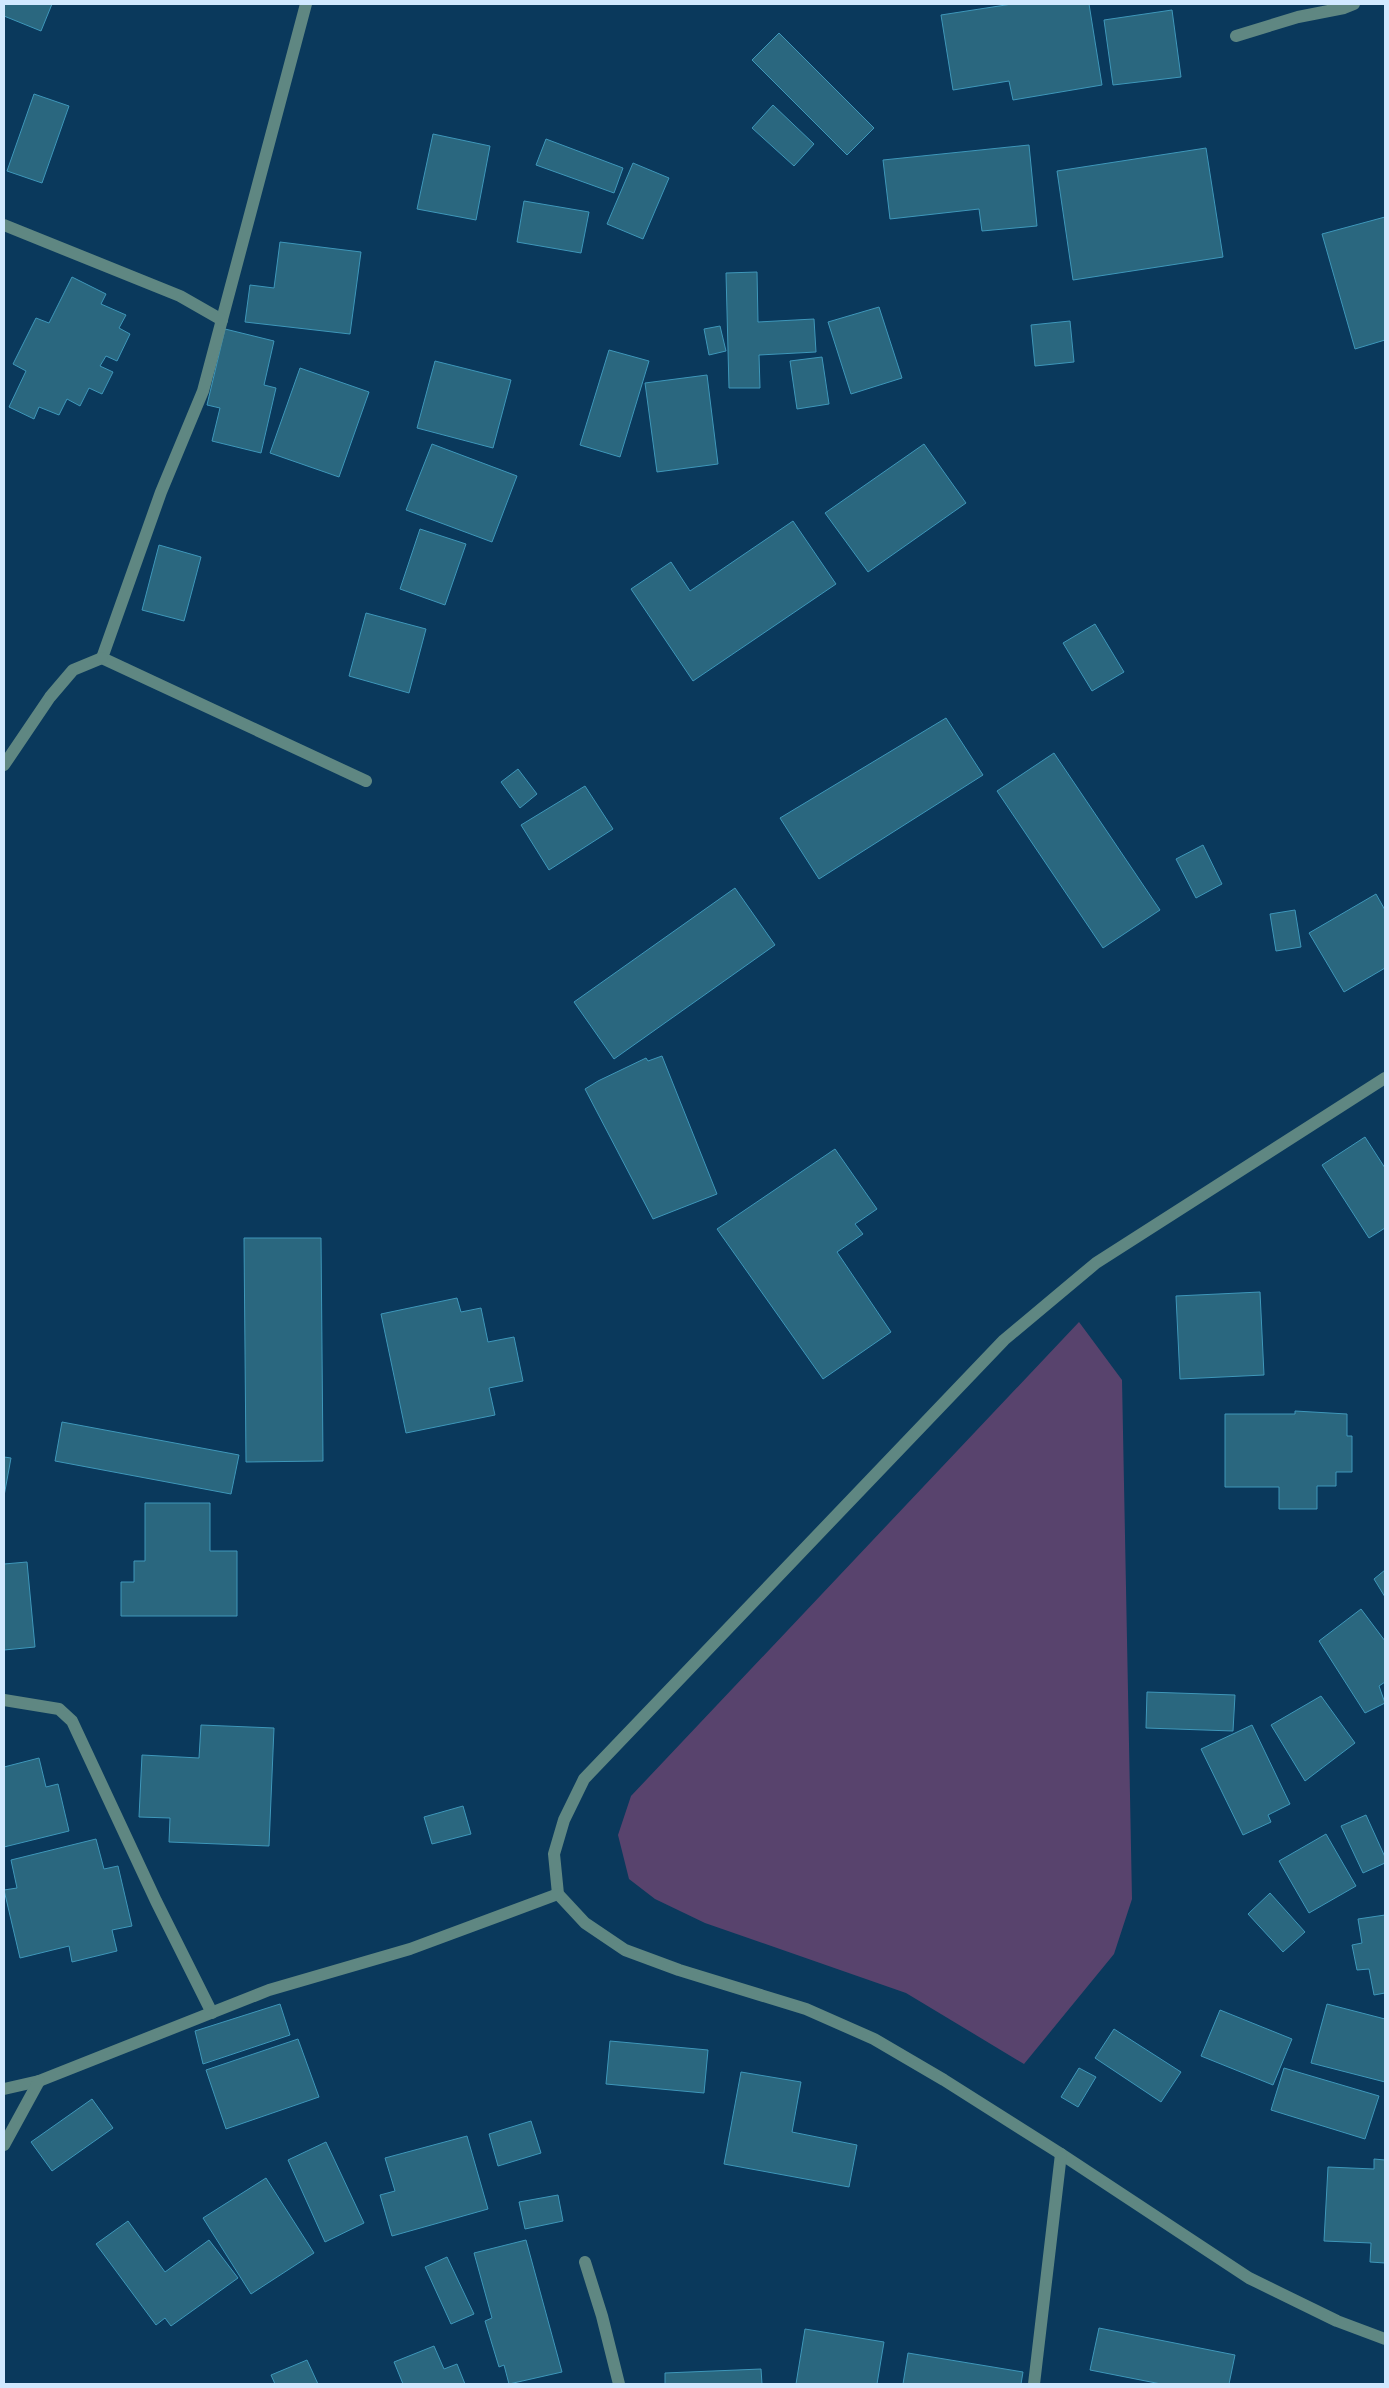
<svg xmlns="http://www.w3.org/2000/svg" width="1389" height="2388" font-family="Barlow,sans-serif">
<style>
.green{fill:#58436d}
.building{fill:#2a677f;stroke:#3e97ba}
.lines{fill:none;stroke-linecap:round;stroke-linejoin:round}
.minor{stroke:#5f8782;stroke-width:12}
</style>
<rect width="100%" height="100%" fill="#0a395c"/>
<path class="green" d="M 1079,1322 L 1122,1380 L 1132,1899 L 1114,1954 L 1024,2064 L 906,1993 L 705,1923 L 655,1899 L 629,1879 L 618,1835 L 631,1796 Z"/>
<g class="building">
<path d="M 4,4 L 52,4 L 41,31 L 4,16 Z"/>
<path d="M 1012,4 L 1089,4 L 1102,85 L 1013,100 L 1009,81 L 953,90 L 941,15 Z"/>
<path d="M 1172,10 L 1181,77 L 1113,85 L 1104,20 Z"/>
<path d="M 779,33 L 874,128 L 847,155 L 752,60 Z"/>
<path d="M 34,94 L 69,106 L 42,183 L 7,171 Z"/>
<path d="M 773,105 L 814,144 L 794,166 L 752,128 Z"/>
<path d="M 433,134 L 490,146 L 476,220 L 417,209 Z"/>
<path d="M 546,139 L 623,168 L 614,193 L 536,165 Z"/>
<path d="M 1029,145 L 1037,226 L 982,231 L 979,209 L 890,219 L 883,160 Z"/>
<path d="M 1206,148 L 1223,257 L 1073,280 L 1057,171 Z"/>
<path d="M 633,163 L 669,178 L 643,239 L 607,224 Z"/>
<path d="M 524,201 L 589,212 L 581,253 L 517,242 Z"/>
<path d="M 1385,217 L 1385,340 L 1355,349 L 1322,234 Z"/>
<path d="M 280,242 L 361,252 L 350,334 L 245,322 L 250,285 L 274,288 Z"/>
<path d="M 757,272 L 758,322 L 814,319 L 816,352 L 759,355 L 760,388 L 729,388 L 726,273 Z"/>
<path d="M 72,277 L 106,294 L 101,304 L 126,315 L 119,328 L 130,334 L 117,361 L 106,356 L 100,366 L 113,372 L 102,394 L 89,388 L 80,406 L 67,399 L 59,415 L 39,407 L 34,419 L 9,407 L 26,371 L 13,364 L 36,318 L 49,323 Z"/>
<path d="M 879,307 L 902,378 L 851,394 L 828,322 Z"/>
<path d="M 1070,321 L 1074,362 L 1035,366 L 1031,325 Z"/>
<path d="M 720,326 L 726,351 L 709,355 L 704,329 Z"/>
<path d="M 225,329 L 274,341 L 264,385 L 276,388 L 261,453 L 212,441 L 220,408 L 207,405 Z"/>
<path d="M 609,350 L 649,361 L 620,457 L 580,445 Z"/>
<path d="M 822,357 L 829,404 L 797,409 L 790,361 Z"/>
<path d="M 435,361 L 511,380 L 493,448 L 417,428 Z"/>
<path d="M 300,368 L 369,392 L 339,477 L 270,453 Z"/>
<path d="M 707,375 L 718,464 L 657,472 L 645,383 Z"/>
<path d="M 432,444 L 517,476 L 492,542 L 406,510 Z"/>
<path d="M 924,444 L 966,503 L 868,572 L 825,513 Z"/>
<path d="M 793,521 L 836,584 L 693,681 L 631,589 L 671,562 L 690,591 Z"/>
<path d="M 420,529 L 466,544 L 445,605 L 400,589 Z"/>
<path d="M 159,545 L 201,557 L 184,621 L 142,610 Z"/>
<path d="M 366,613 L 426,629 L 409,693 L 349,676 Z"/>
<path d="M 1095,624 L 1124,672 L 1092,691 L 1063,643 Z"/>
<path d="M 946,718 L 983,775 L 819,879 L 780,818 Z"/>
<path d="M 1054,753 L 1160,910 L 1103,948 L 997,791 Z"/>
<path d="M 518,769 L 537,794 L 520,808 L 501,782 Z"/>
<path d="M 585,786 L 613,829 L 549,870 L 521,825 Z"/>
<path d="M 1203,845 L 1222,884 L 1196,898 L 1176,859 Z"/>
<path d="M 735,888 L 775,945 L 614,1059 L 574,1002 Z"/>
<path d="M 1376,894 L 1385,910 L 1385,968 L 1344,992 L 1309,933 Z"/>
<path d="M 1295,910 L 1301,947 L 1276,951 L 1270,914 Z"/>
<path d="M 662,1056 L 717,1194 L 653,1219 L 585,1089 L 598,1081 L 646,1058 L 648,1061 Z"/>
<path d="M 1365,1137 L 1385,1168 L 1385,1228 L 1369,1238 L 1322,1165 Z"/>
<path d="M 835,1149 L 877,1209 L 855,1224 L 863,1234 L 837,1252 L 891,1332 L 823,1379 L 717,1229 Z"/>
<path d="M 244,1238 L 321,1238 L 323,1461 L 246,1462 Z"/>
<path d="M 1260,1292 L 1264,1375 L 1180,1379 L 1176,1296 Z"/>
<path d="M 457,1298 L 461,1312 L 481,1308 L 488,1342 L 514,1337 L 523,1381 L 489,1388 L 495,1415 L 406,1433 L 381,1314 Z"/>
<path d="M 1295,1411 L 1347,1414 L 1347,1436 L 1352,1436 L 1352,1472 L 1336,1472 L 1336,1486 L 1317,1486 L 1317,1509 L 1279,1509 L 1279,1487 L 1225,1487 L 1225,1414 L 1295,1414 Z"/>
<path d="M 62,1422 L 239,1455 L 231,1494 L 55,1461 Z"/>
<path d="M 4,1457 L 11,1458 L 4,1496 Z"/>
<path d="M 145,1503 L 210,1503 L 210,1551 L 237,1551 L 237,1616 L 121,1616 L 121,1582 L 134,1582 L 134,1561 L 145,1561 Z"/>
<path d="M 27,1562 L 35,1647 L 4,1650 L 4,1564 Z"/>
<path d="M 1385,1570 L 1385,1597 L 1374,1579 Z"/>
<path d="M 1361,1609 L 1385,1641 L 1385,1682 L 1379,1686 L 1385,1703 L 1365,1713 L 1319,1641 Z"/>
<path d="M 1147,1692 L 1235,1695 L 1233,1731 L 1146,1728 Z"/>
<path d="M 1321,1696 L 1355,1743 L 1305,1781 L 1271,1725 Z"/>
<path d="M 201,1725 L 274,1728 L 269,1846 L 169,1842 L 170,1818 L 139,1817 L 142,1755 L 199,1758 Z"/>
<path d="M 1252,1725 L 1290,1804 L 1268,1815 L 1271,1822 L 1243,1835 L 1201,1749 Z"/>
<path d="M 39,1758 L 46,1787 L 58,1784 L 69,1831 L 4,1847 L 4,1767 Z"/>
<path d="M 463,1806 L 471,1834 L 432,1844 L 424,1817 Z"/>
<path d="M 1366,1815 L 1385,1857 L 1385,1863 L 1363,1873 L 1341,1826 Z"/>
<path d="M 1326,1834 L 1356,1886 L 1309,1913 L 1279,1861 Z"/>
<path d="M 96,1839 L 104,1869 L 118,1866 L 132,1926 L 112,1930 L 117,1951 L 72,1962 L 69,1946 L 20,1958 L 4,1890 L 17,1888 L 11,1860 Z"/>
<path d="M 1270,1893 L 1305,1932 L 1283,1952 L 1248,1914 Z"/>
<path d="M 1385,1915 L 1385,1993 L 1374,1995 L 1369,1969 L 1357,1970 L 1352,1945 L 1362,1943 L 1358,1919 Z"/>
<path d="M 280,2004 L 290,2035 L 203,2064 L 195,2031 Z"/>
<path d="M 1327,2004 L 1385,2019 L 1385,2082 L 1311,2063 Z"/>
<path d="M 1220,2010 L 1292,2039 L 1273,2085 L 1201,2056 Z"/>
<path d="M 1114,2029 L 1181,2072 L 1161,2102 L 1095,2058 Z"/>
<path d="M 298,2039 L 319,2097 L 226,2129 L 206,2070 Z"/>
<path d="M 610,2041 L 708,2050 L 704,2093 L 606,2084 Z"/>
<path d="M 1079,2068 L 1096,2077 L 1078,2107 L 1061,2097 Z"/>
<path d="M 1284,2068 L 1379,2096 L 1365,2139 L 1271,2110 Z"/>
<path d="M 741,2072 L 801,2082 L 792,2132 L 857,2145 L 849,2187 L 724,2164 Z"/>
<path d="M 92,2099 L 113,2128 L 52,2171 L 31,2142 Z"/>
<path d="M 531,2121 L 541,2153 L 498,2166 L 489,2134 Z"/>
<path d="M 467,2136 L 488,2209 L 392,2236 L 380,2195 L 395,2191 L 385,2158 Z"/>
<path d="M 326,2142 L 364,2223 L 325,2242 L 288,2160 Z"/>
<path d="M 1374,2159 L 1385,2160 L 1385,2263 L 1370,2262 L 1371,2243 L 1324,2241 L 1328,2167 L 1374,2169 Z"/>
<path d="M 266,2178 L 314,2253 L 251,2294 L 203,2218 Z"/>
<path d="M 558,2195 L 563,2221 L 525,2229 L 519,2202 Z"/>
<path d="M 128,2221 L 165,2272 L 209,2240 L 238,2278 L 171,2326 L 165,2318 L 156,2325 L 96,2244 Z"/>
<path d="M 526,2240 L 562,2372 L 509,2384 L 504,2365 L 499,2367 L 485,2321 L 492,2318 L 474,2253 Z"/>
<path d="M 447,2257 L 474,2314 L 451,2324 L 425,2267 Z"/>
<path d="M 1099,2328 L 1235,2355 L 1229,2384 L 1161,2384 L 1090,2370 Z"/>
<path d="M 805,2329 L 884,2342 L 877,2384 L 796,2384 Z"/>
<path d="M 434,2346 L 444,2369 L 457,2364 L 465,2384 L 403,2384 L 394,2362 Z"/>
<path d="M 908,2353 L 1023,2372 L 1021,2384 L 903,2384 Z"/>
<path d="M 307,2360 L 318,2384 L 275,2384 L 271,2375 Z"/>
<path d="M 761,2369 L 762,2384 L 665,2384 L 665,2373 Z"/>
</g>
<g class="lines">
<g class="minor">
<path d="M 306,4 L 203,391 L 161,492 L 102,658 L 366,781"/>
<path d="M 1236,36 L 1298,17 L 1344,8 L 1354,4"/>
<path d="M 4,225 L 180,296 L 222,320"/>
<path d="M 4,765 L 50,697 L 73,670 L 102,658"/>
<path d="M 1385,1078 L 1096,1263 L 1004,1340 L 584,1779 L 564,1820 L 554,1854 L 558,1894 L 585,1923 L 625,1950 L 679,1970 L 806,2009 L 874,2039 L 944,2080 L 1061,2154 L 1249,2278 L 1337,2321 L 1385,2339"/>
<path d="M 4,1700 L 59,1709 L 72,1721 L 156,1901 L 212,2013"/>
<path d="M 4,2089 L 39,2081 L 269,1990 L 410,1949 L 558,1894"/>
<path d="M 4,2145 L 39,2081"/>
<path d="M 585,2262 L 602,2316 L 619,2384"/>
<path d="M 1034,2384 L 1061,2154"/>
</g>
</g>
<rect width="1389" height="2388" fill="none" stroke="#d1e9ff" stroke-width="10"/>
</svg>
